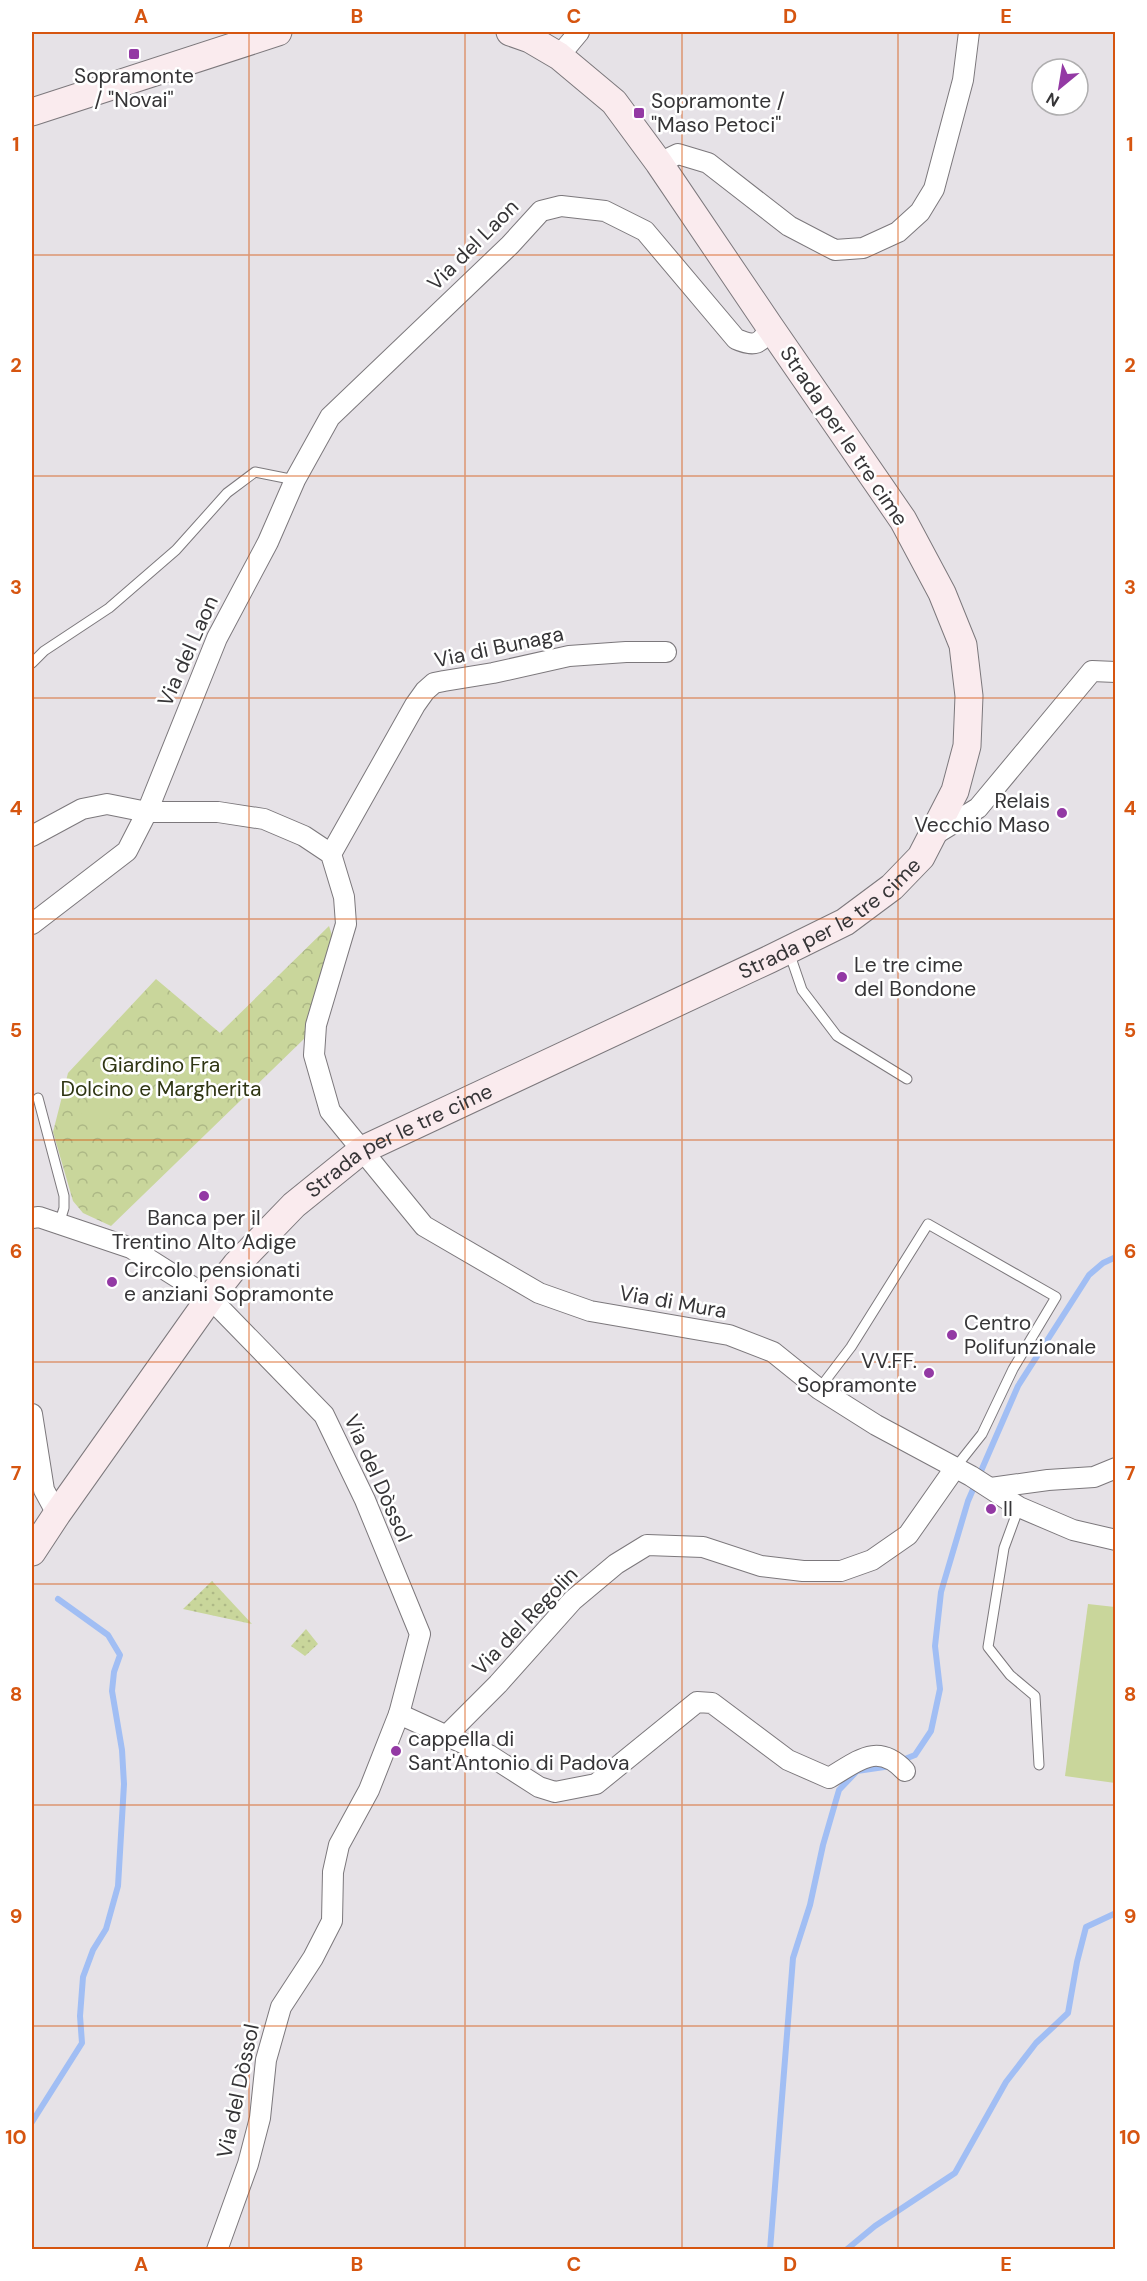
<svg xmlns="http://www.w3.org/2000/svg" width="1147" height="2281" font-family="'DM Sans',sans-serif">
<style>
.grass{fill:url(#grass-dots)}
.forest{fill:url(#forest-crowns)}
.garden{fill:#c9d69b}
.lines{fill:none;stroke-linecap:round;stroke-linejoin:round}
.stream{stroke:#a1bef4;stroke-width:6}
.service-casing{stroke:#7c787c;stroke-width:11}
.minor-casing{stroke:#7c787c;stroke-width:22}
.secondary-casing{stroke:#7c787c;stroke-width:29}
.service{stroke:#fff;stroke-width:9}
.minor{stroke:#fff;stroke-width:20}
.secondary{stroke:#faebee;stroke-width:27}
.grid{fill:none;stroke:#d65510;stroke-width:1.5;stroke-opacity:0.55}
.poi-dot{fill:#9339a4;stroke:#fff;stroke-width:2}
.labels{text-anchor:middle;stroke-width:5;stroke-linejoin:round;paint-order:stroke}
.poi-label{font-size:21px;fill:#363537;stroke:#fff;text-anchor:start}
.street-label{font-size:21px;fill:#363537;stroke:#fff}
.park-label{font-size:21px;fill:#2f3513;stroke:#fff}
.neatline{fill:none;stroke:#d65510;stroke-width:2}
.grid-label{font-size:20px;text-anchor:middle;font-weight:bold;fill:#d65510}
</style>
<defs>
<pattern id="grass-dots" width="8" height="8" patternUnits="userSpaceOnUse" patternTransform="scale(1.5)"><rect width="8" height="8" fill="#c9d69b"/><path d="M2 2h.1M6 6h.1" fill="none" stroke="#adb886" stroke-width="1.8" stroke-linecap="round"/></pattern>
<pattern id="forest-crowns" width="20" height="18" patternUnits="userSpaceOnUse" patternTransform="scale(1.5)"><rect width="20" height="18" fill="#c9d69b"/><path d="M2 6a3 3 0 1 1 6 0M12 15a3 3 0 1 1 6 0" fill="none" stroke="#adb886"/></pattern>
</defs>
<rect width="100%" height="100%" fill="#e6e2e7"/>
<g class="grass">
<path d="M 212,1581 L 252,1624 L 183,1609 Z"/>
<path d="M 306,1629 L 318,1644 L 305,1656 L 291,1646 Z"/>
</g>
<path class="forest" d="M 329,926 L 334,941 L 306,1037 L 111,1226 L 83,1213 L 73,1201 L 53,1132 L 68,1073 L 156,979 L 220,1033 Z"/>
<g class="garden">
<path d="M 112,1075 L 132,1091 L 101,1129 L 81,1114 Z"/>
<path d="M 1088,1604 L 1115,1607 L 1115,1783 L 1065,1776 Z"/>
</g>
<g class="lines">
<g class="stream">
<path d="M 900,1761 L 915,1755 L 931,1731 L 940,1689 L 935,1646 L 941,1592 L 968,1501 L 1018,1386 L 1089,1275 L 1103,1263 L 1116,1257"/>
<path d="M 32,2122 L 82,2043 L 80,2016 L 83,1977 L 93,1950 L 106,1929 L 118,1886 L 124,1784 L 122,1750 L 112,1691 L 114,1672 L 120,1655 L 108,1635 L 58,1599"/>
<path d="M 770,2250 L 793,1958 L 810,1905 L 823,1845 L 839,1790 L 857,1771 L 891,1766"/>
<path d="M 846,2250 L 875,2226 L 955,2173 L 1006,2082 L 1036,2043 L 1068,2013 L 1077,1962 L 1086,1927 L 1116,1913"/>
</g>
<g class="service-casing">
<g id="service">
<path d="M 32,663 L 44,651 L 109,608 L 176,550 L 227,493 L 255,472 L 295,480"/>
<path d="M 789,952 L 802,990 L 837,1036 L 907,1079"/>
<path d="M 38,1098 L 64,1196 L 64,1208 L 59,1224"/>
<path d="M 819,1389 L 851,1347 L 928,1224 L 1056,1297 L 1013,1369 L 982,1434 L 955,1468"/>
<path d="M 1019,1507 L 1004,1548 L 988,1647 L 1010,1675 L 1035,1696 L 1039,1765"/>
</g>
</g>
<g class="minor-casing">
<g id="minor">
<path d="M 559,56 L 579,32"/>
<path d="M 659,163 L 678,154 L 708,163 L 789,226 L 835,250 L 863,248 L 898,232 L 920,212 L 934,189 L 963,80 L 969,32"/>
<path d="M 934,835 L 978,808 L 1092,671 L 1116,672"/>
<path d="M 32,836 L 82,809 L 107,804 L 147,812 L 218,812 L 264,819 L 304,836 L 331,854 L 344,897 L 346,924 L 316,1025 L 314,1055 L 330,1111 L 424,1226 L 539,1293 L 590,1311 L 729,1335 L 773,1352 L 819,1389 L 876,1425 L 971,1476 L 1019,1507 L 1073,1530 L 1116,1540"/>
<path d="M 331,854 L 415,705 L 425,691 L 434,683 L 444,681 L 493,673 L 569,656 L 626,652 L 666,652"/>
<path d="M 32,924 L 127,851 L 147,812 L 217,638 L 268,542 L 295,480 L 330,417 L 510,245 L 541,211 L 561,206 L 605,211 L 645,231 L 736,339 C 755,347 760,345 770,327"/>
<path d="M 32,1218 L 39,1217 L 131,1248 L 210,1298 L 324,1415 L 365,1500 L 420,1634 L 399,1714 L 369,1790 L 339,1845 L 333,1872 L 332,1921 L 313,1958 L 281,2007 L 266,2060 L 260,2118 L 248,2164 L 217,2250"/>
<path d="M 32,1414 L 44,1490 L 57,1514"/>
<path d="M 991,1488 L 1048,1480 L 1094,1477 L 1116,1468"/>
<path d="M 399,1714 L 489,1755 L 539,1787 L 555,1792 L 596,1784 L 697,1702 L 712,1703 L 788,1760 L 829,1778 C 857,1762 877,1741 905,1771"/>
<path d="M 446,1736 L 498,1684 L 573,1600 L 616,1564 L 647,1545 L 703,1547 L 761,1566 L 803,1571 L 841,1571 L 872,1560 L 908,1535 L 955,1468"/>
</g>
</g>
<g class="secondary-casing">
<g id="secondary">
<path d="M 32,112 L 278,32"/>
<path id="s1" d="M 32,1552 L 57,1514 L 210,1298 L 236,1265 L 294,1205 L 362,1150 L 770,959 L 845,922 L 892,887 L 921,857 L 955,791 L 967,746 L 969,696 L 963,645 L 942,593 L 903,520 L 770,327 L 659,163 L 614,102 L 559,56 L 530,39 L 510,32"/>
</g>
</g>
<use href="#service" class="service"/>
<use href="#minor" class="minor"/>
<use href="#secondary" class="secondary"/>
</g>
<path class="grid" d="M 249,32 L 249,2250M 465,32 L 465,2250M 682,32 L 682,2250M 898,32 L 898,2250M 32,255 L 1116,255M 32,476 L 1116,476M 32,698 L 1116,698M 32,919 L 1116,919M 32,1140 L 1116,1140M 32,1362 L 1116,1362M 32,1584 L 1116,1584M 32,1805 L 1116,1805M 32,2026 L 1116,2026"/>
<g class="poi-dot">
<rect x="128" y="48" width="12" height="12" rx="3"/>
<rect x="633" y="107" width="12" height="12" rx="3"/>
<circle cx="1062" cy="813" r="6"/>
<circle cx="842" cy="977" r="6"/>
<circle cx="204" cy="1196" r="6"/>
<circle cx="112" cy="1282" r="6"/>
<circle cx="952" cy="1335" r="6"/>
<circle cx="929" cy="1373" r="6"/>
<circle cx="991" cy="1509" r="6"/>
<circle cx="396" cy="1751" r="6"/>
</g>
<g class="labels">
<g class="poi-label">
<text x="134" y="83" text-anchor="middle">Sopramonte<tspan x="134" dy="24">/ "Novai"</tspan></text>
<text x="651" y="108">Sopramonte /<tspan x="651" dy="24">"Maso Petoci"</tspan></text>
<text x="1050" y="808" text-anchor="end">Relais<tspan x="1050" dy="24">Vecchio Maso</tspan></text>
<text x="854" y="972">Le tre cime<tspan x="854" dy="24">del Bondone</tspan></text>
<text x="204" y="1225" text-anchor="middle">Banca per il<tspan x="204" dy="24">Trentino Alto Adige</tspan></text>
<text x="124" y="1277">Circolo pensionati<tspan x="124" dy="24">e anziani Sopramonte</tspan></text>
<text x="964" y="1330">Centro<tspan x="964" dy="24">Polifunzionale</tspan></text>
<text x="917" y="1368" text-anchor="end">VV.FF.<tspan x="917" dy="24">Sopramonte</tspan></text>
<text x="1003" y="1516">II</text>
<text x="408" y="1746">cappella di<tspan x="408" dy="24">Sant'Antonio di Padova</tspan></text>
</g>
<g class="street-label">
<text transform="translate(473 245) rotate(-45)" y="7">Via del Laon</text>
<text transform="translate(844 436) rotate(56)" y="7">Strada per le tre cime</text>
<text transform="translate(499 647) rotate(-12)" y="7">Via di Bunaga</text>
<text transform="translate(188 651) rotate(-66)" y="7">Via del Laon</text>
<text dy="7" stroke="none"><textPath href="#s1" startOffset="1046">Strada per le tre cime</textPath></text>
<text dy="7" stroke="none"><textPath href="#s1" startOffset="560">Strada per le tre cime</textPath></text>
<text transform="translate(673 1302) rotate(10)" y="7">Via di Mura</text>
<text transform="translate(378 1478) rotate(66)" y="7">Via del Dòssol</text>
<text transform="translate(525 1621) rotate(-46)" y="7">Via del Regolin</text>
<text transform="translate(238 2091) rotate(-78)" y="7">Via del Dòssol</text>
</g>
<g class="park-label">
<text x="161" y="1072">Giardino Fra<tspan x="161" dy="24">Dolcino e Margherita</tspan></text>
</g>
</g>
<rect width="1147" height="2281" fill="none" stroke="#ffffff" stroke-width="66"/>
<g transform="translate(1060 87) rotate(210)"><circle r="28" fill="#ffffff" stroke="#afaeaf" stroke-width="1.5"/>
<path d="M0-4.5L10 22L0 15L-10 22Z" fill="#9339a4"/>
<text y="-9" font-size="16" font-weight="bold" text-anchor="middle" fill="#363537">N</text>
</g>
<rect x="33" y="33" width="1081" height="2215" class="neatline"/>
<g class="grid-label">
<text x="141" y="23">A</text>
<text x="357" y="23">B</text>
<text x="574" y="23">C</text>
<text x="790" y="23">D</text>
<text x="1006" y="23">E</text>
<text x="16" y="151">1</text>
<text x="1130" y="151">1</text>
<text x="16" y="372">2</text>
<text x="1130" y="372">2</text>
<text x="16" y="594">3</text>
<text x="1130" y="594">3</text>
<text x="16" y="815">4</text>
<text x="1130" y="815">4</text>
<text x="16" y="1037">5</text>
<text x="1130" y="1037">5</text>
<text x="16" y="1258">6</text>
<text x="1130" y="1258">6</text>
<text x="16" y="1480">7</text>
<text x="1130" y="1480">7</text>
<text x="16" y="1701">8</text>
<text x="1130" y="1701">8</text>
<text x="16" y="1923">9</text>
<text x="1130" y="1923">9</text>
<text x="16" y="2144">10</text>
<text x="1130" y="2144">10</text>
<text x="141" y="2271">A</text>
<text x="357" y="2271">B</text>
<text x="574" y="2271">C</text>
<text x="790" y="2271">D</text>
<text x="1006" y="2271">E</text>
</g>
</svg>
